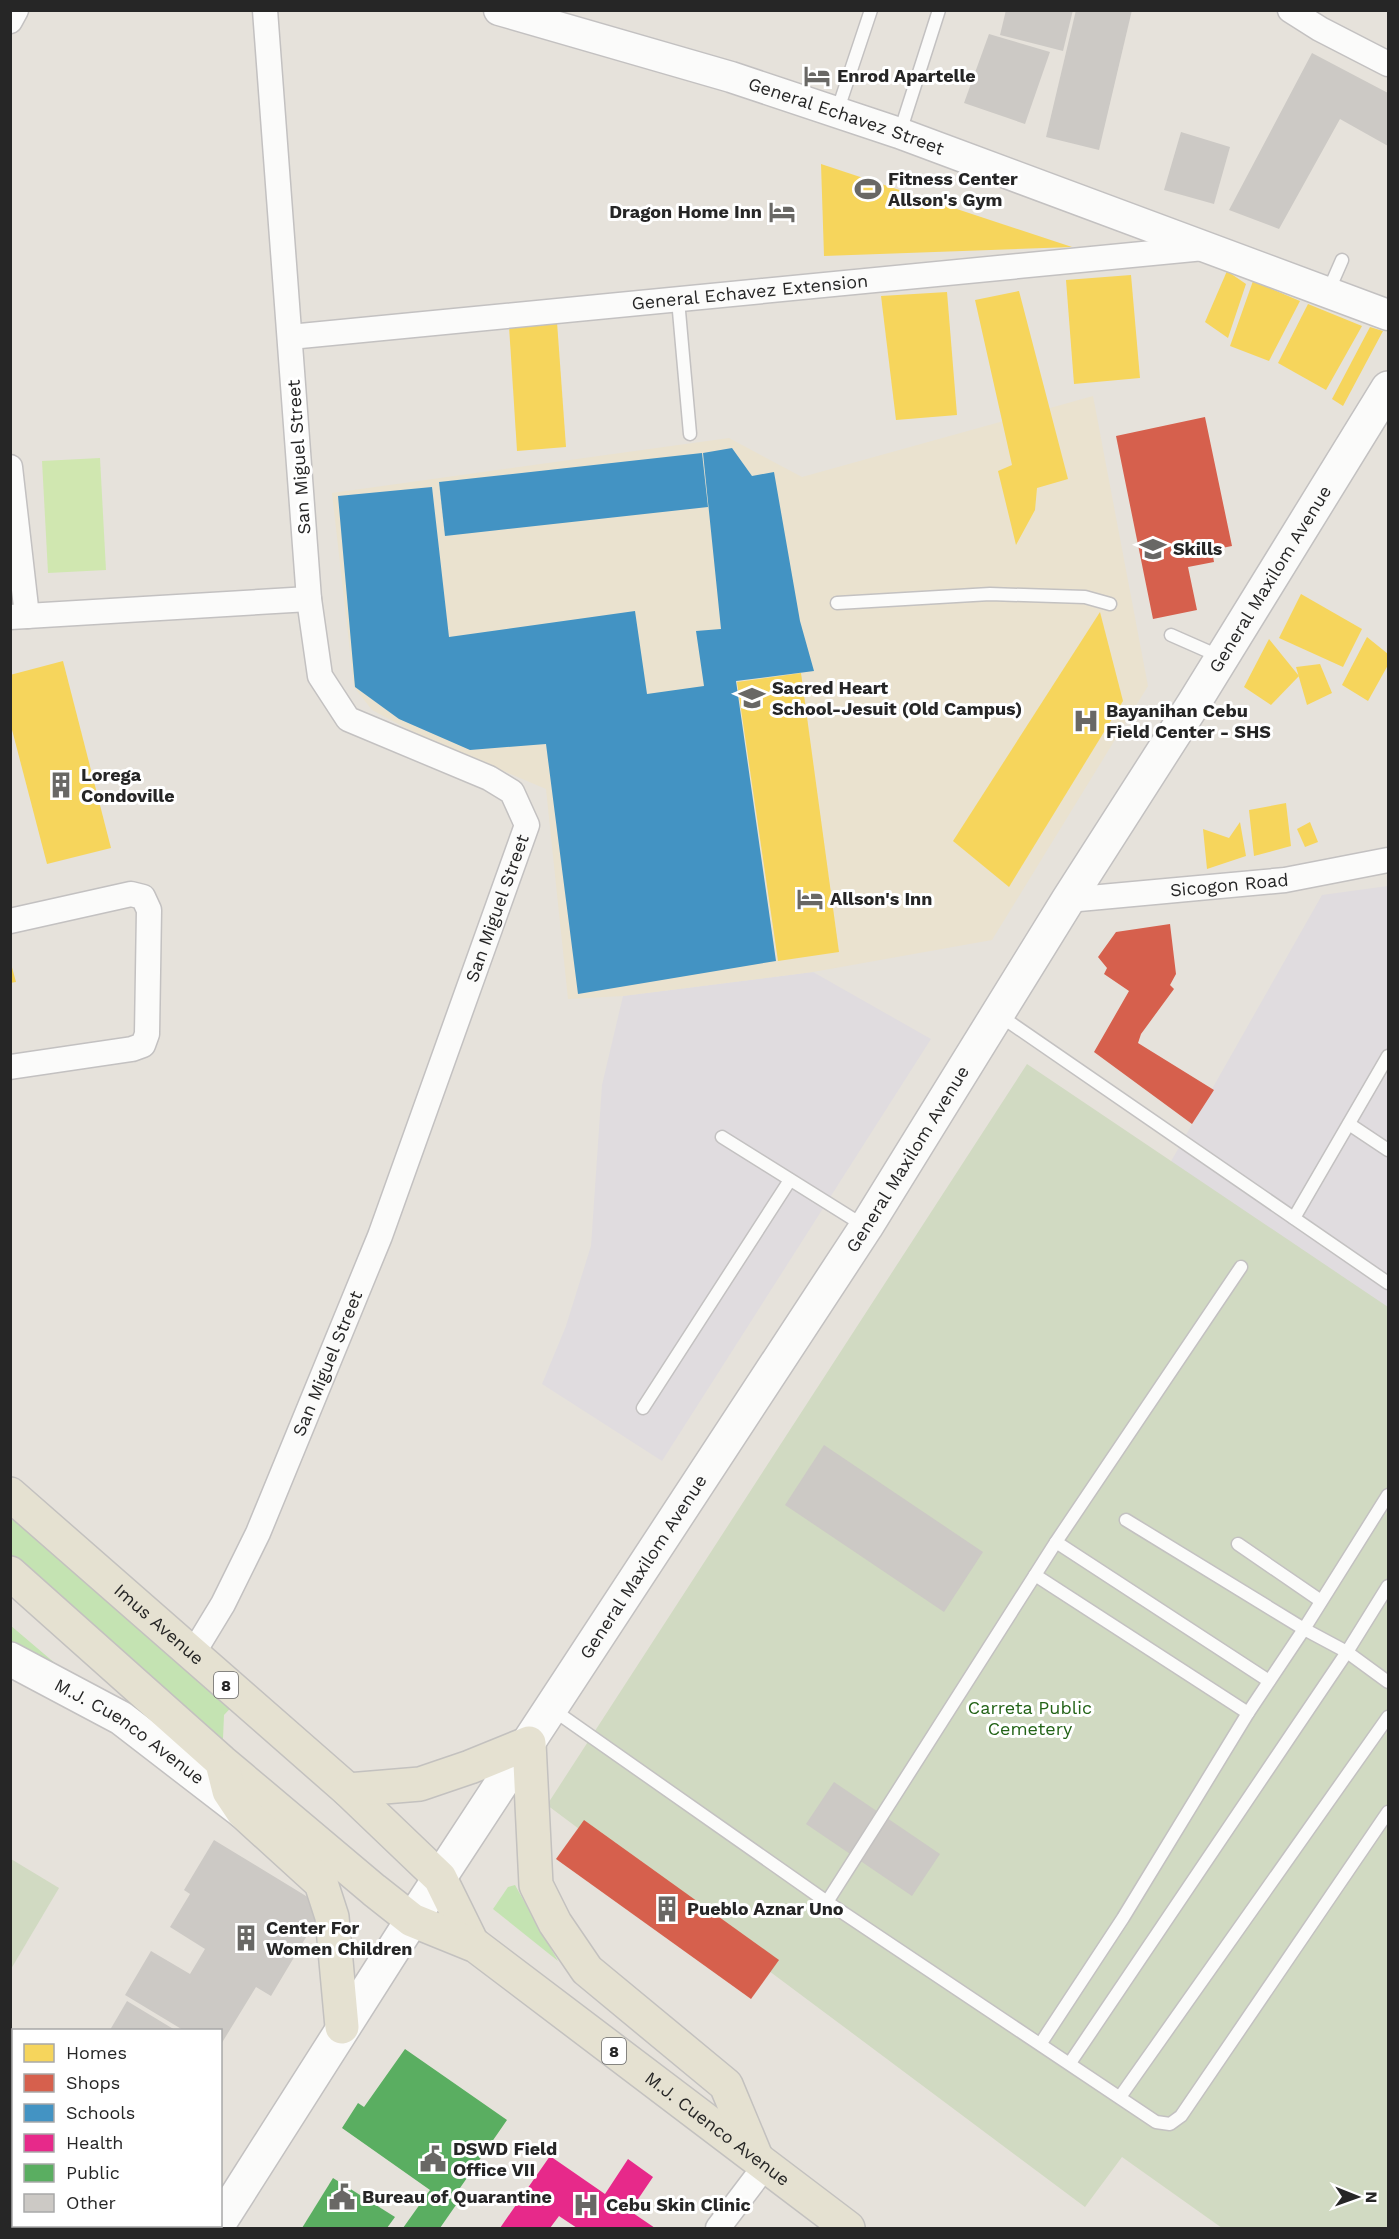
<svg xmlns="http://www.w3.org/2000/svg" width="1399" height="2239" font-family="'Work Sans',sans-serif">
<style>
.industrial{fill:#e0dcdf}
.education{fill:#eae2cf}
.green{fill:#c4e3b2}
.cemetery{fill:#d1dac2}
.pitch{fill:#d0e7b0}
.homes{fill:#f6d55c}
.shops{fill:#d6604d}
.schools{fill:#4393c3}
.health{fill:#e7298a}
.public{fill:#5aae61}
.building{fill:#ccc9c5}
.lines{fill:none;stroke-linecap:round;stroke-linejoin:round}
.service-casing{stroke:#c3c1c1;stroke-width:15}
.minor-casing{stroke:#c3c1c1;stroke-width:27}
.tertiary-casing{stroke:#c3c1c1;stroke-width:33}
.secondary-casing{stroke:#c3c1c1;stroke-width:36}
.primary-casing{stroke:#c3c1bf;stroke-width:36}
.service{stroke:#fbfbfa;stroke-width:12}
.minor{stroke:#fbfbfa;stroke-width:24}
.tertiary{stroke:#fbfbfa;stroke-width:30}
.secondary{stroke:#fbfbfa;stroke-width:33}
.primary{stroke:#e5e1d1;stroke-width:33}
.labels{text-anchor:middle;stroke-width:6;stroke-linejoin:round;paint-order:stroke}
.shield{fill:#fff;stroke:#676767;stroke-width:1.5}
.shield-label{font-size:16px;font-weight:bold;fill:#262626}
.poi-label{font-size:18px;font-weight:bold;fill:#262626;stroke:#fff;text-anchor:start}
.street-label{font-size:18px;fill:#262626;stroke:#fff}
.park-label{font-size:18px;fill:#236317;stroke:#fff}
</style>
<rect width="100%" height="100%" fill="#e6e2db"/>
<g class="industrial">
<path d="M 1388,886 L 1388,1310 L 1169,1165 L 1322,895 Z"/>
<path d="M 813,972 L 931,1039 L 662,1461 L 542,1384 L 566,1326 L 591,1246 L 602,1085 L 623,996 Z"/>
</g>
<path class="education" d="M 1093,396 L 1148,686 L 992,940 L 813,972 L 623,996 L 568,999 L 546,789 L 427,739 L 372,710 L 354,687 L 332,493 L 729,438 L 802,477 Z"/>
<g class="green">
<path d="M 10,1495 L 241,1697 L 224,1715 L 222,1762 L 11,1586 Z"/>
<path d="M 10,1625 L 110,1710 L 11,1651 Z"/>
<path d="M 515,1885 L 558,1961 L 493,1909 L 508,1887 Z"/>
</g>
<g class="cemetery">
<path d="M 1027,1064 L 1388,1307 L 1388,2228 L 1222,2228 L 1122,2157 L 1085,2207 L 547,1805 Z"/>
<path d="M 11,1859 L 59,1888 L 11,1969 Z"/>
</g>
<path class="pitch" d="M 100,458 L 106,570 L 48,573 L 42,461 Z"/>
<g class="homes">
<path d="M 821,164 L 1072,247 L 824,256 Z"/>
<path d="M 1227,271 L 1246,284 L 1228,338 L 1205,322 Z"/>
<path d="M 1131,275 L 1140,378 L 1074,384 L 1066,280 Z"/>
<path d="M 1253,281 L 1300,301 L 1269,361 L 1230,346 Z"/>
<path d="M 1019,291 L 1068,479 L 1037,488 L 1035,510 L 1016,545 L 998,471 L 1012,465 L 975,300 Z"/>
<path d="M 947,292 L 957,415 L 896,420 L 881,296 Z"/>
<path d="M 1308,304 L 1362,326 L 1326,390 L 1278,363 Z"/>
<path d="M 557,322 L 566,447 L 517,451 L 509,326 Z"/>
<path d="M 1370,327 L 1383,331 L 1343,406 L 1332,399 Z"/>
<path d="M 1301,594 L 1362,629 L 1343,667 L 1279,638 Z"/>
<path d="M 1100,612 L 1123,701 L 1009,887 L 953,841 Z"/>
<path d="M 1367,637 L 1388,654 L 1388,665 L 1368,701 L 1342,685 Z"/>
<path d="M 1269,639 L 1299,676 L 1271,705 L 1244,687 Z"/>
<path d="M 63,661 L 111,848 L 47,864 L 10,722 L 10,675 Z"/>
<path d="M 1320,664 L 1332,693 L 1307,705 L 1296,667 Z"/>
<path d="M 801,673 L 839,952 L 778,961 L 737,682 Z"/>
<path d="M 1286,803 L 1291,846 L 1254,856 L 1249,810 Z"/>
<path d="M 1240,822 L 1246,856 L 1207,869 L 1203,829 L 1229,838 Z"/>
<path d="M 1310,822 L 1318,842 L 1305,847 L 1297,829 Z"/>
<path d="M 10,960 L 16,982 L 10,983 Z"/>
</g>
<g class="shops">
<path d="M 1205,417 L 1232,546 L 1212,550 L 1214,562 L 1188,567 L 1197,610 L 1153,619 L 1116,436 Z"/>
<path d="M 1170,924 L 1176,974 L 1170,985 L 1174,989 L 1141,1034 L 1138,1043 L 1214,1090 L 1192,1124 L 1094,1052 L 1129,991 L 1104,974 L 1107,968 L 1098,957 L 1116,932 Z"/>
<path d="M 584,1820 L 779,1960 L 751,1999 L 556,1859 Z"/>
</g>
<g class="schools">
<path d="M 732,448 L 752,476 L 774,472 L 800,621 L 814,671 L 736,681 L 776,961 L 578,994 L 546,744 L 470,750 L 399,719 L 355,687 L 338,496 L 432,487 L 449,637 L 635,611 L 647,694 L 704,686 L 696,631 L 721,629 L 703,453 Z"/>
<path d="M 702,453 L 708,507 L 445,536 L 439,482 Z"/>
</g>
<path class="health" d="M 550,2156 L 605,2194 L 628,2159 L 653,2177 L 630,2211 L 655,2228 L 577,2228 L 559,2216 L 550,2228 L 500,2228 Z"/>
<g class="public">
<path d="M 405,2049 L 507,2120 L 451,2201 L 456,2205 L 440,2228 L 403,2228 L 430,2190 L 342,2128 L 358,2103 L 364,2107 Z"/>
<path d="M 333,2178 L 395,2217 L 387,2228 L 302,2228 Z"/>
</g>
<g class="building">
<path d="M 1006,10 L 1073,10 L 1063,51 L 1000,35 Z"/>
<path d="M 1076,10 L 1132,10 L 1099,150 L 1046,137 Z"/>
<path d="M 989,34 L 1050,52 L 1025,124 L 964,103 Z"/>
<path d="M 1312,53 L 1388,93 L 1388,146 L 1340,119 L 1279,229 L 1229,210 Z"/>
<path d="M 1181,132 L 1230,147 L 1214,204 L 1164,190 Z"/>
<path d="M 824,1445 L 983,1552 L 944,1612 L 785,1505 Z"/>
<path d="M 834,1782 L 940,1854 L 912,1896 L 806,1824 Z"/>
<path d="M 214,1840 L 324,1907 L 271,1996 L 256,1987 L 220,2046 L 220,2030 L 183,2030 L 125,1995 L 151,1951 L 190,1974 L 205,1949 L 170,1927 L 190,1894 L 184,1890 Z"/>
<path d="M 127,2001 L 175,2030 L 110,2030 Z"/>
</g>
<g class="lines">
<g class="service-casing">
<g id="service">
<path d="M 837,112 L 871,10"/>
<path d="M 900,132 L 939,10"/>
<path d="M 1328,292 L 1342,260"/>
<path d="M 678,300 L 690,434"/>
<path d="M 837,603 L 990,594 L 1085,597 L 1110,604"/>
<path d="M 1171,635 L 1221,657"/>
<path d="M 999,1015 L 1388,1283"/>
<path d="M 1349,1124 L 1388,1150"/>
<path d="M 722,1137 L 866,1227"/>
<path d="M 1294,1218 L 1388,1056"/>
<path d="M 643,1408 L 790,1180"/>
<path d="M 1126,1520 L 1304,1629 L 1347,1652 L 1388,1682"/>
<path d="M 1056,1542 L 1269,1681"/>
<path d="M 1238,1544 L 1321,1601"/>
<path d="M 1035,1575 L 1248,1713"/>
<path d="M 552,1709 L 827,1902 L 1156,2122 L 1170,2124 L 1181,2116 L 1388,1812"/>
<path d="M 827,1902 L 1056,1542 L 1241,1267"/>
<path d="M 1041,2043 L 1123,1918 L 1248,1713 L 1304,1629 L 1388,1495"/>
<path d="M 1070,2063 L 1347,1652 L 1388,1586"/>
<path d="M 1120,2097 L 1388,1717"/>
</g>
</g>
<g class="minor-casing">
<g id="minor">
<path d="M 1290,10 L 1320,29 L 1388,64"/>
<path d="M 10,21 L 16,10"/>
<path id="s1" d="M 290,337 L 1204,248"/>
<path d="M 10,467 L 27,616"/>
<path d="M 10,617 L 309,599"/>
<path id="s2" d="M 1068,900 L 1285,880 L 1388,860"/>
<path d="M 10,921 L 131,894 L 143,897 L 149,910 L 147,1034 L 143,1045 L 132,1049 L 10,1067"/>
<path id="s3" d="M 192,1655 L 223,1604 L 258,1533 L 380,1236 L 527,825 L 512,792 L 489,778 L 348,719 L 320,676 L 309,599 L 265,10"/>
<path d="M 718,2228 L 765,2166"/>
</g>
</g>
<g class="tertiary-casing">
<g id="tertiary">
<path id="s4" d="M 499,10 L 731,77 L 899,133 L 1388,315"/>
</g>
</g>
<g class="secondary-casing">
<g id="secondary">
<path id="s5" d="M 10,1659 L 121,1718 L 243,1812"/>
<path id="s6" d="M 220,2222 L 412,1920 L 866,1227 L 1068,900 L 1194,703 L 1388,388"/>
</g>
</g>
<g class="primary-casing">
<g id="primary">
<path id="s7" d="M 10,1494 L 348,1790 L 440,1878 L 472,1943"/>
<path id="s8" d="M 10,1573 L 222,1762 L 374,1890 L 412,1920 L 476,1946 L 848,2228"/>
<path d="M 223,1767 L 229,1791 L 243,1812 L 321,1883 L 332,1917 L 342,2027"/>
<path d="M 348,1790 L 420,1784 L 470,1767 L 529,1743 L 536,1885 L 555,1923 L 587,1970 L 726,2085 L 756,2157"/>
</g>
</g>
<use href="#service" class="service"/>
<use href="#minor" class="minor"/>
<use href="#tertiary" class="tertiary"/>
<use href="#secondary" class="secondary"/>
<use href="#primary" class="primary"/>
</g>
<defs>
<g id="hotel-bare" transform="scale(2.07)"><path d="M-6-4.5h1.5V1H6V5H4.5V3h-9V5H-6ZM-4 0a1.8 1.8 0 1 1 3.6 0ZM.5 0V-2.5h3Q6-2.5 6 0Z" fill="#696865" stroke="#fff" stroke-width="2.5" paint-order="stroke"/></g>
<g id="stadium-bare" transform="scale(2.07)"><path d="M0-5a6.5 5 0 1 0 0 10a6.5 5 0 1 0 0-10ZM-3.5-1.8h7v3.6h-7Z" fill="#696865" stroke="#fff" stroke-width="2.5" paint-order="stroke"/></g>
<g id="school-bare" transform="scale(2.07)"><path d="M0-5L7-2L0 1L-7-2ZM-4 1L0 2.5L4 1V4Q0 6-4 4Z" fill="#696865" stroke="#fff" stroke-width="2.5" paint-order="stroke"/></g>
<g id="hospital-bare" transform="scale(2.07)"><path d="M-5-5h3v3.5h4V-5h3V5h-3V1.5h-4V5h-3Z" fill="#696865" stroke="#fff" stroke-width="2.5" paint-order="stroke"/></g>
<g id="building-bare" transform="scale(2.07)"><path d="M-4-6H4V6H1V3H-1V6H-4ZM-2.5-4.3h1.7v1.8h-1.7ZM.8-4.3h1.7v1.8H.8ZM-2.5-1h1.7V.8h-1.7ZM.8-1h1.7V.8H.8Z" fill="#696865" stroke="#fff" stroke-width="2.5" paint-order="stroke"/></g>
<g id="civic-bare" transform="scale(2.07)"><path d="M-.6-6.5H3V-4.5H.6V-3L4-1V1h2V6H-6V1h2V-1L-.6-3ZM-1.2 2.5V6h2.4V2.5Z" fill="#696865" stroke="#fff" stroke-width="2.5" paint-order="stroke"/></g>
</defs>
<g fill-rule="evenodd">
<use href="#hotel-bare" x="817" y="76"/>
<use href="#stadium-bare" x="868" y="189"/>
<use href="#hotel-bare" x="782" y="212"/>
<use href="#school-bare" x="1153" y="549"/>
<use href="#school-bare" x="752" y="698"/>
<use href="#hospital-bare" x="1086" y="721"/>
<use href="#building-bare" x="61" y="785"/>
<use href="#hotel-bare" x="810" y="899"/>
<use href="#building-bare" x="667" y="1909"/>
<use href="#building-bare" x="246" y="1938"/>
<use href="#civic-bare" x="433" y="2159"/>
<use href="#civic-bare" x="342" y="2197"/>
<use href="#hospital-bare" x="586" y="2205"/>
</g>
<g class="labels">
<g class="shield">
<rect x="214" y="1672" width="24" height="26" rx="4.5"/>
<rect x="602" y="2038" width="24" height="26" rx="4.5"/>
</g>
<g class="shield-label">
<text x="226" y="1691">8</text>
<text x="614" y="2057">8</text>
</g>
<g class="poi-label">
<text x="837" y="82">Enrod Apartelle</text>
<text x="888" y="185">Fitness Center<tspan x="888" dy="21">Allson's Gym</tspan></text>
<text x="762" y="218" text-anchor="end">Dragon Home Inn</text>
<text x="1173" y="555">Skills</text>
<text x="772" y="694">Sacred Heart<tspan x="772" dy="21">School-Jesuit (Old Campus)</tspan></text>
<text x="1106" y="717">Bayanihan Cebu<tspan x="1106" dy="21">Field Center - SHS</tspan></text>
<text x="81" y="781">Lorega<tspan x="81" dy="21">Condoville</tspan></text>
<text x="830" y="905">Allson's Inn</text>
<text x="687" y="1915">Pueblo Aznar Uno</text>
<text x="266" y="1934">Center For<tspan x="266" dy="21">Women Children</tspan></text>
<text x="453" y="2155">DSWD Field<tspan x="453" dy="21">Office VII</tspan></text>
<text x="362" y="2203">Bureau of Quarantine</text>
<text x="606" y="2211">Cebu Skin Clinic</text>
</g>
<g class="street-label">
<text dy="6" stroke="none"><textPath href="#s4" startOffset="363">General Echavez Street</textPath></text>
<text dy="6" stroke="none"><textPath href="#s1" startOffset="462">General Echavez Extension</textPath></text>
<text transform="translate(299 457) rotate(-94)" y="6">San Miguel Street</text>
<text dy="6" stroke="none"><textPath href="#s6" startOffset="1950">General Maxilom Avenue</textPath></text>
<text dy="6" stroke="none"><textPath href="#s2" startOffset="162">Sicogon Road</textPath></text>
<text dy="6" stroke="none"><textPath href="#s3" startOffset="808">San Miguel Street</textPath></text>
<text dy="6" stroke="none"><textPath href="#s6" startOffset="1266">General Maxilom Avenue</textPath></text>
<text dy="6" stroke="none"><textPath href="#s3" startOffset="322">San Miguel Street</textPath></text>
<text dy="6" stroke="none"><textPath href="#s6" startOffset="780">General Maxilom Avenue</textPath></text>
<text dy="6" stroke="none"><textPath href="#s7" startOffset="198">Imus Avenue</textPath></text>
<text dy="6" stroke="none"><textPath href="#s5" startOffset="140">M.J. Cuenco Avenue</textPath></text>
<text dy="6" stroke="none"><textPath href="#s8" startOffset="903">M.J. Cuenco Avenue</textPath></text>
</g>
<g class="park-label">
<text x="1030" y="1714">Carreta Public<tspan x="1030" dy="21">Cemetery</tspan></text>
</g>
</g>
<rect width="1399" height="2239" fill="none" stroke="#262626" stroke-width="24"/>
<rect x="12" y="2029" width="210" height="198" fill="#ffffff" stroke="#a8a8a8" stroke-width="1.5"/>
<rect x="24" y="2044" width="30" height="18" fill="#f6d55c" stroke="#a8a8a8" stroke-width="1.5"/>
<text x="66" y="2059" font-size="18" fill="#262626">Homes</text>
<rect x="24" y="2074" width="30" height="18" fill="#d6604d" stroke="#a8a8a8" stroke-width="1.5"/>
<text x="66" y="2089" font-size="18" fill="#262626">Shops</text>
<rect x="24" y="2104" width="30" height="18" fill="#4393c3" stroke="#a8a8a8" stroke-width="1.5"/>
<text x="66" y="2119" font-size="18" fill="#262626">Schools</text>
<rect x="24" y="2134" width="30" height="18" fill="#e7298a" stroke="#a8a8a8" stroke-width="1.5"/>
<text x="66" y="2149" font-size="18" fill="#262626">Health</text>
<rect x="24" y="2164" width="30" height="18" fill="#5aae61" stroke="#a8a8a8" stroke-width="1.5"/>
<text x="66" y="2179" font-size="18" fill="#262626">Public</text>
<rect x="24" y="2194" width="30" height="18" fill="#ccc9c5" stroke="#a8a8a8" stroke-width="1.5"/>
<text x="66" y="2209" font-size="18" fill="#262626">Other</text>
<g transform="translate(1357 2197) rotate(91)" stroke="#ffffff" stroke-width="4.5" paint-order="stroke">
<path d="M0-4.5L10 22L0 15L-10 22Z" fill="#262626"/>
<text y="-9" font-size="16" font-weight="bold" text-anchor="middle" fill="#262626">N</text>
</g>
</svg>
